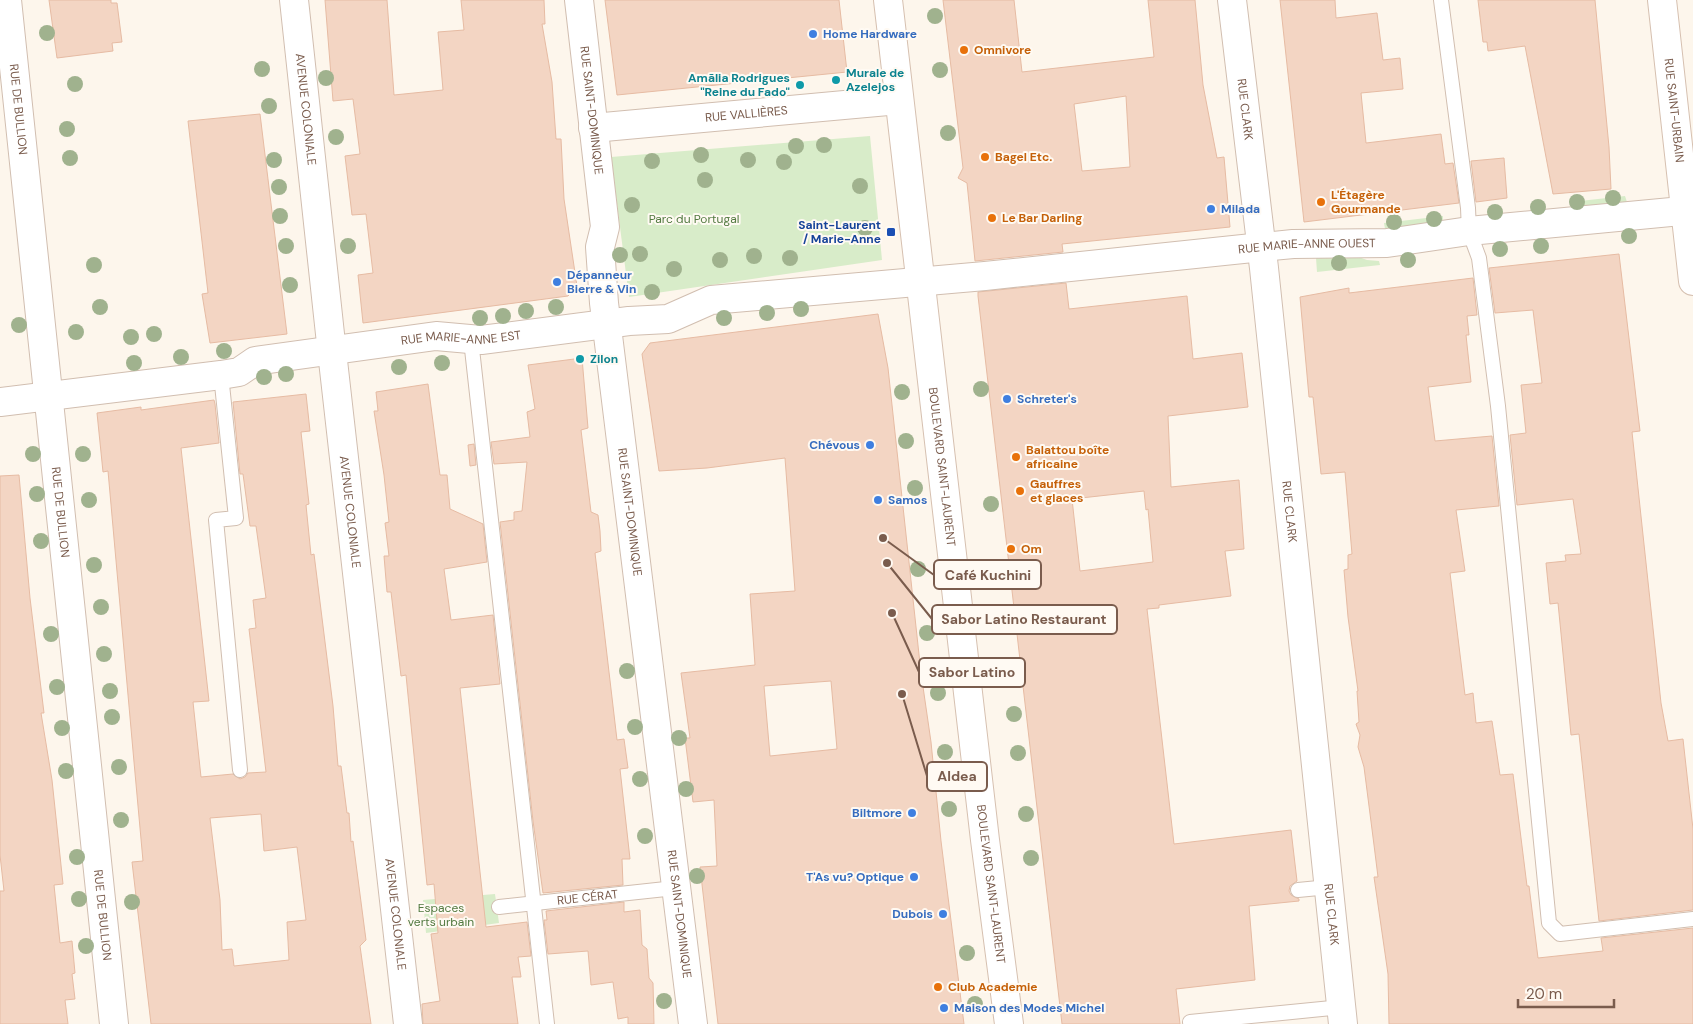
<svg xmlns="http://www.w3.org/2000/svg" width="1693" height="1024" font-family="'DM Sans',sans-serif">
<style>
.green{fill:#d8ecc9}
.building{fill:#f3d5c3;stroke:#e6bba3;fill-rule:evenodd}
.lines{fill:none;stroke-linecap:round;stroke-linejoin:round}
.service-casing{stroke:#d1beb0;stroke-width:16}
.minor-casing{stroke:#d1beb0;stroke-width:30}
.secondary-casing{stroke:#d6c0b0;stroke-width:30}
.service{stroke:#fff;stroke-width:14}
.minor{stroke:#fff;stroke-width:28}
.secondary{stroke:#fff;stroke-width:28}
.tree{fill:#a0b28e}
.shop-dot{fill:#3f7fe0;stroke:#fffaf3;stroke-width:2}
.food-dot{fill:#e8710a;stroke:#fffaf3;stroke-width:2}
.culture-dot{fill:#0f9aa8;stroke:#fffaf3;stroke-width:2}
.transit-dot{fill:#1a4fb4;stroke:#fffaf3;stroke-width:2}
.labels{text-anchor:middle;stroke-width:4;stroke-linejoin:round;paint-order:stroke}
.shop-label{font-size:12px;font-weight:bold;fill:#366cbe;stroke:#fffaf3;text-anchor:start}
.food-label{font-size:12px;font-weight:bold;fill:#c56008;stroke:#fffaf3;text-anchor:start}
.culture-label{font-size:12px;font-weight:bold;fill:#0d838f;stroke:#fffaf3;text-anchor:start}
.street-label{font-size:12px;fill:#7a5c4d;stroke:#fffaf3}
.park-label{font-size:12px;fill:#537a41;stroke:#fffaf3}
.transit-label{font-size:12px;font-weight:bold;fill:#164399;stroke:#fffaf3;text-anchor:end}
.leader{fill:none;stroke:#7a5c4d;stroke-width:2}
.callout-dot{fill:#7a5c4d;stroke:#fffaf3;stroke-width:2}
.callout{fill:#fffaf3;stroke:#7a5c4d;stroke-width:2}
.callout-label{font-size:14px;text-anchor:middle;font-weight:bold;fill:#7a5c4d}
</style>
<rect width="100%" height="100%" fill="#fdf6ec"/>
<g class="green">
<path d="M 870,136 L 882,260 L 629,297 L 611,157 Z"/>
<path d="M 1625,196 L 1627,202 L 1572,208 L 1571,202 Z"/>
<path d="M 1443,216 L 1443,222 L 1385,229 L 1384,223 Z"/>
<path d="M 1353,255 L 1367,260 L 1379,261 L 1380,265 L 1317,272 L 1316,258 Z"/>
<path d="M 495,894 L 499,923 L 426,933 L 423,900 Z"/>
</g>
<g class="building">
<path d="M 49,0 L 111,0 L 111,3 L 117,3 L 122,42 L 112,43 L 113,51 L 57,58 Z"/>
<path d="M 325,0 L 387,0 L 394,95 L 443,90 L 438,32 L 464,30 L 461,0 L 544,0 L 545,24 L 542,24 L 552,82 L 556,139 L 561,139 L 564,199 L 577,286 L 568,296 L 363,323 L 358,275 L 373,273 L 366,214 L 352,215 L 345,156 L 360,154 L 353,99 L 333,101 Z"/>
<path d="M 605,0 L 839,0 L 847,72 L 617,95 Z"/>
<path d="M 943,0 L 1014,0 L 1022,72 L 1154,57 L 1148,0 L 1195,0 L 1203,85 L 1217,158 L 1224,157 L 1230,227 L 1062,244 L 1063,252 L 975,261 L 967,183 L 958,178 L 963,168 ZM 1126,96 L 1130,167 L 1082,171 L 1074,104 Z"/>
<path d="M 1280,0 L 1335,0 L 1336,18 L 1377,13 L 1383,60 L 1400,58 L 1403,89 L 1361,93 L 1366,143 L 1441,134 L 1445,164 L 1453,163 L 1459,203 L 1304,222 Z"/>
<path d="M 1478,0 L 1595,0 L 1609,147 L 1611,189 L 1553,194 L 1525,46 L 1488,51 L 1487,42 L 1483,42 Z"/>
<path d="M 260,114 L 287,334 L 210,343 L 202,294 L 208,293 L 188,121 Z"/>
<path d="M 1504,158 L 1507,198 L 1476,202 L 1471,161 Z"/>
<path d="M 1619,254 L 1640,431 L 1632,432 L 1661,703 L 1668,741 L 1683,739 L 1693,829 L 1693,910 L 1599,921 L 1579,734 L 1571,735 L 1558,603 L 1550,604 L 1546,563 L 1566,561 L 1565,555 L 1581,554 L 1573,499 L 1517,505 L 1510,435 L 1526,433 L 1521,385 L 1542,383 L 1533,310 L 1495,313 L 1489,268 Z"/>
<path d="M 1473,278 L 1477,315 L 1467,316 L 1469,335 L 1466,335 L 1471,382 L 1428,387 L 1435,441 L 1492,436 L 1499,506 L 1456,510 L 1465,571 L 1450,573 L 1465,695 L 1473,693 L 1476,723 L 1492,721 L 1500,775 L 1513,774 L 1527,886 L 1529,886 L 1538,958 L 1603,951 L 1601,938 L 1693,928 L 1693,1024 L 1389,1024 L 1388,974 L 1374,877 L 1378,877 L 1374,845 L 1364,767 L 1358,747 L 1360,735 L 1356,724 L 1359,722 L 1357,691 L 1358,691 L 1348,617 L 1344,570 L 1348,569 L 1348,555 L 1352,554 L 1345,472 L 1321,474 L 1313,397 L 1309,397 L 1300,297 L 1349,288 L 1349,293 Z"/>
<path d="M 1066,283 L 1069,309 L 1187,296 L 1193,359 L 1242,353 L 1248,407 L 1168,416 L 1171,487 L 1239,480 L 1244,549 L 1225,551 L 1231,596 L 1159,605 L 1159,608 L 1147,609 L 1174,844 L 1291,830 L 1297,881 L 1290,886 L 1289,891 L 1291,895 L 1299,899 L 1299,901 L 1249,906 L 1255,980 L 1176,989 L 1180,1024 L 1062,1024 L 978,296 L 978,292 ZM 1144,491 L 1146,510 L 1148,509 L 1153,562 L 1080,571 L 1072,499 Z"/>
<path d="M 878,314 L 888,368 L 921,673 L 931,742 L 941,841 L 964,1024 L 718,1024 L 700,867 L 717,866 L 714,800 L 693,802 L 685,738 L 690,738 L 681,673 L 755,665 L 750,594 L 795,591 L 785,458 L 707,468 L 659,471 L 642,354 L 650,343 ZM 831,681 L 837,749 L 770,756 L 764,686 Z"/>
<path d="M 582,358 L 588,428 L 581,430 L 591,512 L 598,515 L 600,531 L 601,551 L 595,553 L 617,740 L 624,739 L 628,768 L 620,769 L 630,859 L 622,859 L 623,885 L 543,893 L 533,821 L 500,522 L 514,520 L 514,512 L 522,511 L 527,462 L 494,464 L 491,442 L 530,437 L 527,412 L 535,409 L 528,365 Z"/>
<path d="M 428,384 L 440,475 L 447,475 L 450,509 L 483,524 L 487,562 L 444,569 L 451,620 L 493,615 L 500,684 L 460,688 L 486,927 L 527,922 L 531,956 L 518,957 L 521,977 L 512,977 L 518,1024 L 423,1024 L 422,1004 L 440,1001 L 431,934 L 438,933 L 434,884 L 427,885 L 406,675 L 401,676 L 391,592 L 387,592 L 384,556 L 389,556 L 385,523 L 389,522 L 384,475 L 374,411 L 378,411 L 376,392 Z"/>
<path d="M 306,394 L 310,431 L 301,432 L 309,504 L 306,505 L 311,555 L 314,554 L 333,706 L 338,766 L 341,766 L 347,813 L 349,813 L 351,842 L 353,841 L 366,940 L 360,946 L 371,1024 L 151,1024 L 132,862 L 143,861 L 134,762 L 108,471 L 103,472 L 97,413 L 141,407 L 141,410 L 214,400 L 215,404 L 219,443 L 181,448 L 209,701 L 193,702 L 201,777 L 233,774 L 240,779 L 245,777 L 248,773 L 266,772 L 249,629 L 256,628 L 253,600 L 266,598 L 256,526 L 250,526 L 243,474 L 240,474 L 233,402 ZM 261,814 L 264,851 L 297,847 L 306,920 L 287,922 L 289,960 L 234,966 L 232,949 L 222,950 L 220,900 L 210,818 Z"/>
<path d="M 474,444 L 476,465 L 470,466 L 468,445 Z"/>
<path d="M 19,475 L 30,598 L 44,713 L 41,713 L 52,780 L 63,884 L 54,885 L 60,943 L 72,941 L 75,973 L 72,974 L 75,999 L 65,1000 L 68,1024 L 0,1024 L 0,891 L 4,891 L 0,855 L 0,476 Z"/>
<path d="M 624,902 L 624,912 L 640,910 L 642,945 L 647,949 L 649,978 L 653,983 L 654,1024 L 628,1024 L 628,1017 L 618,1019 L 613,982 L 591,985 L 588,951 L 548,954 L 544,920 L 547,920 L 546,911 Z"/>
</g>
<g class="lines">
<g class="service-casing">
<g id="service">
<path d="M 1441,0 L 1468,208 L 1469,231 L 1479,258 L 1498,406 L 1549,923 L 1560,934 L 1693,919"/>
<path d="M 471,340 L 547,1024"/>
<path d="M 221,375 L 236,518 L 216,520 L 240,770"/>
<path d="M 1298,890 L 1329,887"/>
<path id="s1" d="M 499,907 L 675,888"/>
<path d="M 1190,1022 L 1342,1007"/>
</g>
</g>
<g class="minor-casing">
<g id="minor">
<path id="s2" d="M 7,0 L 114,1024"/>
<path id="s3" d="M 294,0 L 330,334 L 408,1024"/>
<path id="s4" d="M 579,0 L 605,227 L 600,247 L 604,303 L 693,1024"/>
<path id="s5" d="M 1232,0 L 1264,268 L 1343,1024"/>
<path id="s6" d="M 593,128 L 899,100"/>
<path id="s7" d="M 0,402 L 221,375 L 239,372 L 255,361 L 436,336 L 481,340 L 629,321 L 668,319 L 711,300 L 985,276 L 1262,247 L 1293,244 L 1387,243 L 1469,231 L 1693,210"/>
</g>
</g>
<g class="secondary-casing">
<g id="secondary">
<path id="s8" d="M 888,0 L 985,840 L 1009,1024"/>
<path id="s9" d="M 1662,0 L 1693,281"/>
</g>
</g>
<use href="#service" class="service"/>
<use href="#minor" class="minor"/>
<use href="#secondary" class="secondary"/>
</g>
<g class="tree">
<circle cx="935" cy="16" r="8"/>
<circle cx="47" cy="33" r="8"/>
<circle cx="262" cy="69" r="8"/>
<circle cx="940" cy="70" r="8"/>
<circle cx="326" cy="78" r="8"/>
<circle cx="75" cy="84" r="8"/>
<circle cx="269" cy="106" r="8"/>
<circle cx="67" cy="129" r="8"/>
<circle cx="948" cy="133" r="8"/>
<circle cx="336" cy="137" r="8"/>
<circle cx="824" cy="145" r="8"/>
<circle cx="796" cy="146" r="8"/>
<circle cx="701" cy="155" r="8"/>
<circle cx="70" cy="158" r="8"/>
<circle cx="274" cy="160" r="8"/>
<circle cx="748" cy="160" r="8"/>
<circle cx="652" cy="161" r="8"/>
<circle cx="784" cy="162" r="8"/>
<circle cx="705" cy="180" r="8"/>
<circle cx="860" cy="186" r="8"/>
<circle cx="279" cy="187" r="8"/>
<circle cx="1613" cy="198" r="8"/>
<circle cx="1577" cy="202" r="8"/>
<circle cx="632" cy="205" r="8"/>
<circle cx="1538" cy="207" r="8"/>
<circle cx="1495" cy="212" r="8"/>
<circle cx="280" cy="216" r="8"/>
<circle cx="1434" cy="219" r="8"/>
<circle cx="1394" cy="222" r="8"/>
<circle cx="865" cy="228" r="8"/>
<circle cx="1629" cy="236" r="8"/>
<circle cx="286" cy="246" r="8"/>
<circle cx="348" cy="246" r="8"/>
<circle cx="1541" cy="246" r="8"/>
<circle cx="1500" cy="249" r="8"/>
<circle cx="640" cy="254" r="8"/>
<circle cx="620" cy="255" r="8"/>
<circle cx="754" cy="256" r="8"/>
<circle cx="790" cy="258" r="8"/>
<circle cx="720" cy="260" r="8"/>
<circle cx="1408" cy="260" r="8"/>
<circle cx="1339" cy="263" r="8"/>
<circle cx="94" cy="265" r="8"/>
<circle cx="674" cy="269" r="8"/>
<circle cx="290" cy="285" r="8"/>
<circle cx="652" cy="292" r="8"/>
<circle cx="100" cy="307" r="8"/>
<circle cx="556" cy="307" r="8"/>
<circle cx="801" cy="309" r="8"/>
<circle cx="526" cy="311" r="8"/>
<circle cx="767" cy="313" r="8"/>
<circle cx="503" cy="316" r="8"/>
<circle cx="480" cy="318" r="8"/>
<circle cx="724" cy="318" r="8"/>
<circle cx="19" cy="325" r="8"/>
<circle cx="76" cy="332" r="8"/>
<circle cx="154" cy="334" r="8"/>
<circle cx="131" cy="337" r="8"/>
<circle cx="224" cy="351" r="8"/>
<circle cx="181" cy="357" r="8"/>
<circle cx="134" cy="363" r="8"/>
<circle cx="442" cy="363" r="8"/>
<circle cx="399" cy="367" r="8"/>
<circle cx="286" cy="374" r="8"/>
<circle cx="264" cy="377" r="8"/>
<circle cx="981" cy="389" r="8"/>
<circle cx="902" cy="392" r="8"/>
<circle cx="906" cy="441" r="8"/>
<circle cx="33" cy="454" r="8"/>
<circle cx="83" cy="454" r="8"/>
<circle cx="915" cy="488" r="8"/>
<circle cx="37" cy="494" r="8"/>
<circle cx="89" cy="500" r="8"/>
<circle cx="991" cy="504" r="8"/>
<circle cx="41" cy="541" r="8"/>
<circle cx="94" cy="565" r="8"/>
<circle cx="999" cy="567" r="8"/>
<circle cx="918" cy="569" r="8"/>
<circle cx="101" cy="607" r="8"/>
<circle cx="927" cy="633" r="8"/>
<circle cx="51" cy="634" r="8"/>
<circle cx="104" cy="654" r="8"/>
<circle cx="627" cy="671" r="8"/>
<circle cx="57" cy="687" r="8"/>
<circle cx="110" cy="691" r="8"/>
<circle cx="938" cy="693" r="8"/>
<circle cx="1014" cy="714" r="8"/>
<circle cx="112" cy="717" r="8"/>
<circle cx="635" cy="727" r="8"/>
<circle cx="62" cy="728" r="8"/>
<circle cx="679" cy="738" r="8"/>
<circle cx="945" cy="752" r="8"/>
<circle cx="1018" cy="753" r="8"/>
<circle cx="119" cy="767" r="8"/>
<circle cx="66" cy="771" r="8"/>
<circle cx="640" cy="779" r="8"/>
<circle cx="686" cy="789" r="8"/>
<circle cx="949" cy="809" r="8"/>
<circle cx="1026" cy="814" r="8"/>
<circle cx="121" cy="820" r="8"/>
<circle cx="645" cy="836" r="8"/>
<circle cx="77" cy="857" r="8"/>
<circle cx="1031" cy="858" r="8"/>
<circle cx="697" cy="876" r="8"/>
<circle cx="79" cy="899" r="8"/>
<circle cx="132" cy="902" r="8"/>
<circle cx="86" cy="946" r="8"/>
<circle cx="967" cy="953" r="8"/>
<circle cx="664" cy="1001" r="8"/>
<circle cx="975" cy="1004" r="8"/>
</g>
<g class="shop-dot">
<circle cx="813" cy="34" r="5"/>
<circle cx="1211" cy="209" r="5"/>
<circle cx="557" cy="282" r="5"/>
<circle cx="1007" cy="399" r="5"/>
<circle cx="870" cy="445" r="5"/>
<circle cx="878" cy="500" r="5"/>
<circle cx="912" cy="813" r="5"/>
<circle cx="914" cy="877" r="5"/>
<circle cx="943" cy="914" r="5"/>
<circle cx="944" cy="1008" r="5"/>
</g>
<g class="food-dot">
<circle cx="964" cy="50" r="5"/>
<circle cx="985" cy="157" r="5"/>
<circle cx="1321" cy="202" r="5"/>
<circle cx="992" cy="218" r="5"/>
<circle cx="1016" cy="457" r="5"/>
<circle cx="1020" cy="491" r="5"/>
<circle cx="1011" cy="549" r="5"/>
<circle cx="938" cy="987" r="5"/>
</g>
<g class="culture-dot">
<circle cx="836" cy="80" r="5"/>
<circle cx="800" cy="85" r="5"/>
<circle cx="580" cy="359" r="5"/>
</g>
<rect class="transit-dot" x="886" y="227" width="10" height="10" rx="2.5"/>
<g class="labels">
<g class="shop-label">
<text x="823" y="38">Home Hardware</text>
<text x="1221" y="213">Milada</text>
<text x="567" y="279">Dépanneur<tspan x="567" dy="14">Bierre &amp; Vin</tspan></text>
<text x="1017" y="403">Schreter's</text>
<text x="860" y="449" text-anchor="end">Chévous</text>
<text x="888" y="504">Samos</text>
<text x="902" y="817" text-anchor="end">Biltmore</text>
<text x="904" y="881" text-anchor="end">T'As vu? Optique</text>
<text x="933" y="918" text-anchor="end">Dubois</text>
<text x="954" y="1012">Maison des Modes Michel</text>
</g>
<g class="food-label">
<text x="974" y="54">Omnivore</text>
<text x="995" y="161">Bagel Etc.</text>
<text x="1331" y="199">L'Étagère<tspan x="1331" dy="14">Gourmande</tspan></text>
<text x="1002" y="222">Le Bar Darling</text>
<text x="1026" y="454">Balattou boîte<tspan x="1026" dy="14">africaine</tspan></text>
<text x="1030" y="488">Gauffres<tspan x="1030" dy="14">et glaces</tspan></text>
<text x="1021" y="553">Om</text>
<text x="948" y="991">Club Academie</text>
</g>
<g class="culture-label">
<text x="846" y="77">Murale de<tspan x="846" dy="14">Azelejos</tspan></text>
<text x="790" y="82" text-anchor="end">Amãlia Rodrigues<tspan x="790" dy="14">"Reine du Fado"</tspan></text>
<text x="590" y="363">Zilon</text>
</g>
<g class="street-label">
<text dy="4" stroke="none"><textPath href="#s2" startOffset="110">RUE DE BULLION</textPath></text>
<text dy="4" stroke="none"><textPath href="#s5" startOffset="110">RUE CLARK</textPath></text>
<text dy="4" stroke="none"><textPath href="#s3" startOffset="110">AVENUE COLONIALE</textPath></text>
<text dy="4" stroke="none"><textPath href="#s4" startOffset="111">RUE SAINT-DOMINIQUE</textPath></text>
<text dy="4" stroke="none"><textPath href="#s9" startOffset="111">RUE SAINT-URBAIN</textPath></text>
<text dy="4" stroke="none"><textPath href="#s6" startOffset="154">RUE VALLIÈRES</textPath></text>
<text dy="4" stroke="none"><textPath href="#s7" startOffset="1322">RUE MARIE-ANNE OUEST</textPath></text>
<text dy="4" stroke="none"><textPath href="#s7" startOffset="468">RUE MARIE-ANNE EST</textPath></text>
<text dy="4" stroke="none"><textPath href="#s8" startOffset="470">BOULEVARD SAINT-LAURENT</textPath></text>
<text dy="4" stroke="none"><textPath href="#s2" startOffset="515">RUE DE BULLION</textPath></text>
<text dy="4" stroke="none"><textPath href="#s3" startOffset="515">AVENUE COLONIALE</textPath></text>
<text dy="4" stroke="none"><textPath href="#s4" startOffset="516">RUE SAINT-DOMINIQUE</textPath></text>
<text dy="4" stroke="none"><textPath href="#s5" startOffset="515">RUE CLARK</textPath></text>
<text dy="4" stroke="none"><textPath href="#s8" startOffset="890">BOULEVARD SAINT-LAURENT</textPath></text>
<text dy="4" stroke="none"><textPath href="#s1" startOffset="89">RUE CÉRAT</textPath></text>
<text dy="4" stroke="none"><textPath href="#s4" startOffset="921">RUE SAINT-DOMINIQUE</textPath></text>
<text dy="4" stroke="none"><textPath href="#s2" startOffset="920">RUE DE BULLION</textPath></text>
<text dy="4" stroke="none"><textPath href="#s3" startOffset="920">AVENUE COLONIALE</textPath></text>
<text dy="4" stroke="none"><textPath href="#s5" startOffset="920">RUE CLARK</textPath></text>
</g>
<g class="park-label">
<text x="694" y="223">Parc du Portugal</text>
<text x="441" y="912">Espaces<tspan x="441" dy="14">verts urbain</tspan></text>
</g>
<g class="transit-label">
<text x="881" y="229">Saint-Laurent<tspan x="881" dy="14">/ Marie-Anne</tspan></text>
</g>
</g>
<path class="leader" d="M883 538L934 575M887 563L932 619M892 613L919 672M902 694L927 776"/>
<g class="callout-dot">
<circle cx="883" cy="538" r="5"/>
<circle cx="887" cy="563" r="5"/>
<circle cx="892" cy="613" r="5"/>
<circle cx="902" cy="694" r="5"/>
</g>
<g class="callout">
<rect x="934" y="560" width="107" height="29" rx="5"/>
<rect x="932" y="605" width="185" height="29" rx="5"/>
<rect x="919" y="658" width="106" height="29" rx="5"/>
<rect x="927" y="762" width="60" height="29" rx="5"/>
</g>
<g class="callout-label">
<text x="988" y="580">Café Kuchini</text>
<text x="1024" y="624">Sabor Latino Restaurant</text>
<text x="972" y="677">Sabor Latino</text>
<text x="957" y="781">Aldea</text>
</g>
<path d="M1518 999v8h96v-8" fill="none" stroke="#7a5c4d" stroke-width="2.5"/>
<text x="1526" y="999" font-size="15" fill="#7a5c4d" stroke="#fffaf3" stroke-width="4" paint-order="stroke">20 m</text>
</svg>
